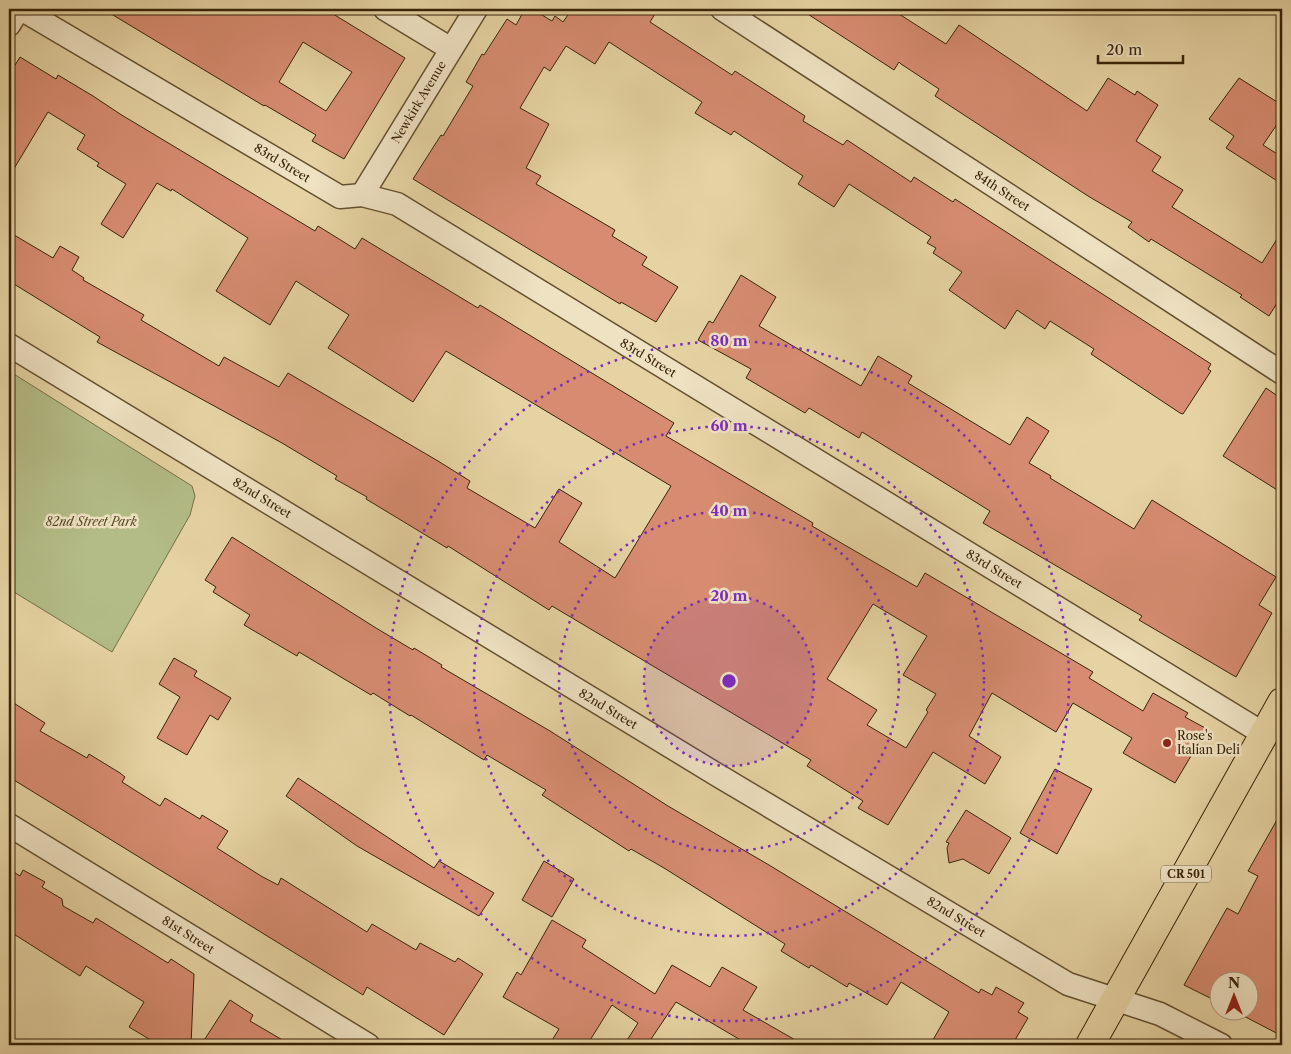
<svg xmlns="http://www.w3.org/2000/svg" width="1291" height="1054" font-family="'Libre Caslon Text',serif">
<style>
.green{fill:#b3bc86;stroke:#767047}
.building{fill:#d78c71;stroke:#382408;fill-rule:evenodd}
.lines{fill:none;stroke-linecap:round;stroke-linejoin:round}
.minor-casing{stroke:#64502f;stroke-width:25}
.primary-casing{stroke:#382408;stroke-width:30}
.minor{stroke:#efe2c3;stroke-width:22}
.primary{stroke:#e6d3a3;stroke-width:28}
.ring{fill:none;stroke:#7b2cbf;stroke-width:2.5;stroke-dasharray:2.5 5}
.poi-dot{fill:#8f2418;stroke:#efe2c3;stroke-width:2}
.labels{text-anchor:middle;stroke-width:5;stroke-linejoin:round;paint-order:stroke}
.shield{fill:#efe2c3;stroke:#6f5d40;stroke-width:1}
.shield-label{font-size:11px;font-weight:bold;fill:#382408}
.street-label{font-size:12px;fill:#382408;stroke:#efe2c3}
.park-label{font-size:12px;font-style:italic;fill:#574a28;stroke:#efe2c3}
.poi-label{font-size:12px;fill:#382408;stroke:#efe2c3;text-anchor:start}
.centre{fill:#7b2cbf;stroke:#efe2c3;stroke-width:2.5}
.ring-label{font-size:15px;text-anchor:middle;font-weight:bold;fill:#7b2cbf;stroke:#efe2c3;stroke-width:5;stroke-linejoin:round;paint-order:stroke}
</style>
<rect width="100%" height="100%" fill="#e6d3a3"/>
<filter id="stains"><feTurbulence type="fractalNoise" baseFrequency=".004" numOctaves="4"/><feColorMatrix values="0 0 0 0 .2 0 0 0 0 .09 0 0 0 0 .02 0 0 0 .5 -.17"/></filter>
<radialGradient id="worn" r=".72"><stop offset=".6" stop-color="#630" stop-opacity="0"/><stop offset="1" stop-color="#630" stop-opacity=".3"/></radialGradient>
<path class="green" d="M 9,371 L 192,486 L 195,496 L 190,515 L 112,652 L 9,589 Z"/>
<g class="building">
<path d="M 103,9 L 325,9 L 405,58 L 344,159 L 312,141 L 316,135 L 265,105 L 264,106 ZM 303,42 L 352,72 L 326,111 L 279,82 Z"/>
<path d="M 525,9 L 532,9 L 552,21 L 555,16 L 563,22 L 572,9 L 658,9 L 650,22 L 732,75 L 735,71 L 805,116 L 803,121 L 843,145 L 847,140 L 911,182 L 914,177 L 953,202 L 955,199 L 1211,364 L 1208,369 L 1211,371 L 1183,414 L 1180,413 L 1091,354 L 1094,349 L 1050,321 L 1045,329 L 1017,310 L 1005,329 L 949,290 L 962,272 L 933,253 L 936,248 L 927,243 L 931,237 L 849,184 L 834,207 L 798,184 L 803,176 L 734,131 L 731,135 L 695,113 L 702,102 L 609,42 L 595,64 L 566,46 L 550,71 L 544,67 L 520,108 L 549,124 L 526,168 L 541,176 L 536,184 L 615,230 L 612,236 L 647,257 L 642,265 L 678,287 L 656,322 L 621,302 L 620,304 L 413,179 L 441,135 L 443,136 L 473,86 L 466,82 L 482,54 L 484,55 L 507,19 L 516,25 Z"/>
<path d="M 800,9 L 899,9 L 899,14 L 946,44 L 959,25 L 1087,111 L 1108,78 L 1135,95 L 1137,91 L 1158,105 L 1136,141 L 1161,157 L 1152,171 L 1183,190 L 1172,207 L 1262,263 L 1282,231 L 1282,295 L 1269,316 L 1240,297 L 1242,295 L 1151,239 L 1149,242 L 1128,227 L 1132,222 L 1088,196 L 935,96 L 939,89 L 901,64 L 899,62 L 894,70 Z"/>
<path d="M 20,57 L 56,79 L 58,75 L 93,96 L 120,114 L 315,231 L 318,226 L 355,249 L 362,238 L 478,308 L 480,305 L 674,423 L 666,436 L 813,523 L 812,526 L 917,587 L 925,573 L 1093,672 L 1089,678 L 1143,711 L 1153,693 L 1188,713 L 1185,717 L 1207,729 L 1175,783 L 1123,753 L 1132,738 L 1073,703 L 1056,732 L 992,693 L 969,736 L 1001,757 L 985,784 L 933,752 L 888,825 L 858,808 L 863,801 L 807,766 L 811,760 L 552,606 L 549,610 L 448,546 L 447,548 L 366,499 L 367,497 L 335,479 L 337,476 L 282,443 L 97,342 L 100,337 L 9,281 L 9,232 L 53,258 L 60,246 L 79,257 L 72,270 L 84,278 L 83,280 L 144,315 L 141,320 L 219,366 L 224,357 L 279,387 L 288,373 L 438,461 L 470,481 L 467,488 L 535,528 L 559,489 L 582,503 L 559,542 L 615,578 L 671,486 L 446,351 L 413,402 L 328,348 L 349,315 L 296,281 L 270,325 L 216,291 L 248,238 L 172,189 L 171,191 L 157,183 L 123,238 L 101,224 L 126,184 L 97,166 L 99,163 L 77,149 L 85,135 L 48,112 L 9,177 L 9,75 ZM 873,604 L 927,636 L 903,675 L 936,694 L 926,710 L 928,712 L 906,748 L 867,725 L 877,710 L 827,679 Z"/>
<path d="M 1239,78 L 1282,105 L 1282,117 L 1263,145 L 1282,157 L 1282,184 L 1226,148 L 1234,136 L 1209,119 Z"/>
<path d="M 741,275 L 776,297 L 759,326 L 861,386 L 878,356 L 912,376 L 908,383 L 1010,445 L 1027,417 L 1049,431 L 1029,463 L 1051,476 L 1050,478 L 1134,529 L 1152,500 L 1276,577 L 1259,605 L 1272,613 L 1236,677 L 1139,620 L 1142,616 L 983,523 L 990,511 L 862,432 L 859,438 L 809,408 L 805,413 L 746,378 L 751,369 L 698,340 L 709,321 L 713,323 Z"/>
<path d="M 1266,388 L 1282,399 L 1282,493 L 1223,456 Z"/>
<path d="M 232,537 L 376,628 L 413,650 L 414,648 L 442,665 L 441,667 L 550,731 L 668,806 L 769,865 L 979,993 L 981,989 L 992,995 L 996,987 L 1024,1003 L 1018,1012 L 1028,1018 L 1012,1045 L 930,1045 L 949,1012 L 901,982 L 887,1005 L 849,983 L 847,987 L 811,965 L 809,968 L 781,951 L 785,944 L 664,868 L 631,849 L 629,851 L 542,795 L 546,790 L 487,755 L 484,760 L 411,715 L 410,716 L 373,693 L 371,695 L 299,652 L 297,656 L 244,625 L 250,615 L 213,592 L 216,587 L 205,580 Z"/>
<path d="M 174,658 L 197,671 L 194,676 L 231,698 L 218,720 L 210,715 L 187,755 L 157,738 L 180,697 L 159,684 Z"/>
<path d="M 9,700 L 45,723 L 40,731 L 87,758 L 89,754 L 120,773 L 125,777 L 122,782 L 160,806 L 165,798 L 200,819 L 202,815 L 228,831 L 217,848 L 261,876 L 278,885 L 281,878 L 367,932 L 372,924 L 416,950 L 420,943 L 455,962 L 458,958 L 483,974 L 444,1035 L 367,987 L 363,995 L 9,777 Z"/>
<path d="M 1055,769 L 1092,789 L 1057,854 L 1020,833 Z"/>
<path d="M 298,778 L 434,868 L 439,861 L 494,893 L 479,916 L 357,846 L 286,796 Z"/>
<path d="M 966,810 L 1011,838 L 989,874 L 963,859 L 949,863 L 947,848 L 949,843 L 946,842 Z"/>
<path d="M 1282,811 L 1282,1036 L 1236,1012 L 1248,1012 L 1248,982 L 1218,982 L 1218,1002 L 1184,985 L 1227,908 L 1238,914 L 1258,876 L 1248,871 Z"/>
<path d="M 544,861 L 574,879 L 552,917 L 522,900 Z"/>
<path d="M 9,869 L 20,876 L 23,870 L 45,882 L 42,887 L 62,899 L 63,906 L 93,923 L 96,918 L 168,963 L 171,959 L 194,974 L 191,1045 L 159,1045 L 129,1027 L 144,1002 L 86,966 L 80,976 L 9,931 Z"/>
<path d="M 552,920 L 586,940 L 582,947 L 655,994 L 672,965 L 710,987 L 722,967 L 757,987 L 743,1010 L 804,1045 L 749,1045 L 676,1002 L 647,1045 L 624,1045 L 638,1023 L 612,1005 L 587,1045 L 549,1045 L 559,1029 L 503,997 L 517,972 L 521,975 Z"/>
<path d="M 230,1000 L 253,1015 L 250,1021 L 291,1045 L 201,1045 Z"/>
</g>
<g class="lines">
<g class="minor-casing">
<g id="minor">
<path d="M 21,9 L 340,197 L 362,195 L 397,204 L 1264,734"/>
<path d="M 385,9 L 451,49"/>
<path d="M 722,9 L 1282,373"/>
<path d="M 9,25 L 19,9"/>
<path d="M 362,195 L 476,9"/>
<path d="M 9,345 L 719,776 L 1068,984 L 1160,1014 L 1221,1045"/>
<path d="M 9,825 L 368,1045"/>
</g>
</g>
<g class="primary-casing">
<path id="primary" d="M 1090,1045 L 1282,702"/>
</g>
<use href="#minor" class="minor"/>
<use href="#primary" class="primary"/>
</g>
<circle cx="729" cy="681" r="85" fill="#7b2cbf" fill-opacity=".12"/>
<g class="ring">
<circle cx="729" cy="681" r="85"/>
<circle cx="729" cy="681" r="170"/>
<circle cx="729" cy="681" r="255"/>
<circle cx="729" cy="681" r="340"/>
</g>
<circle class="poi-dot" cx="1167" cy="743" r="5"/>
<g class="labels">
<rect class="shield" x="1161" y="865.5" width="50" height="17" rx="4"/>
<g class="shield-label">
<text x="1186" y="878">CR 501</text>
</g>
<g class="street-label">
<text transform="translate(419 102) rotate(-59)" y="4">Newkirk Avenue</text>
<text transform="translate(282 163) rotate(31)" y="4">83rd Street</text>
<text transform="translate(1002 191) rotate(33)" y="4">84th Street</text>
<text transform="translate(648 358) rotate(31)" y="4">83rd Street</text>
<text transform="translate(262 498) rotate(31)" y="4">82nd Street</text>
<text transform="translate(994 569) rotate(31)" y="4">83rd Street</text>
<text transform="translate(608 709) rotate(31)" y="4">82nd Street</text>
<text transform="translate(956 917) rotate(31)" y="4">82nd Street</text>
<text transform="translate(188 935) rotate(32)" y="4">81st Street</text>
</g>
<g class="park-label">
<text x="91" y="526">82nd Street Park</text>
</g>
<g class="poi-label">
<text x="1177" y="740">Rose's<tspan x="1177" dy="14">Italian Deli</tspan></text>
</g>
</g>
<circle cx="729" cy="681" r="8" class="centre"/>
<g class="ring-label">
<text x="729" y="346">80 m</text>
<text x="729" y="431">60 m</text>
<text x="729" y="516">40 m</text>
<text x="729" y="601">20 m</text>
</g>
<rect width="1291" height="1054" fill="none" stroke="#e6d3a3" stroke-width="30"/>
<rect x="10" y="10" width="1271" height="1034" fill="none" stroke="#382408" stroke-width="2.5"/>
<rect x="15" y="15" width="1261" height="1024" fill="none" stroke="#382408"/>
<g transform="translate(1234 996)"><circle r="24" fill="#efe2c3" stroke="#a69678"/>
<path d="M0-4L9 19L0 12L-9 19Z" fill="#8f2418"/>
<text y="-8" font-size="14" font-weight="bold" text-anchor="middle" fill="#382408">N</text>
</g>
<path d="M1098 55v8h85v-8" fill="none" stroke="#382408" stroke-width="2.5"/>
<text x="1106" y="55" font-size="15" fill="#382408" stroke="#efe2c3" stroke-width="4" paint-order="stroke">20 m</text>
<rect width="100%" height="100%" filter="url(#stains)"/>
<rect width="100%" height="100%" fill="url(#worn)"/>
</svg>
